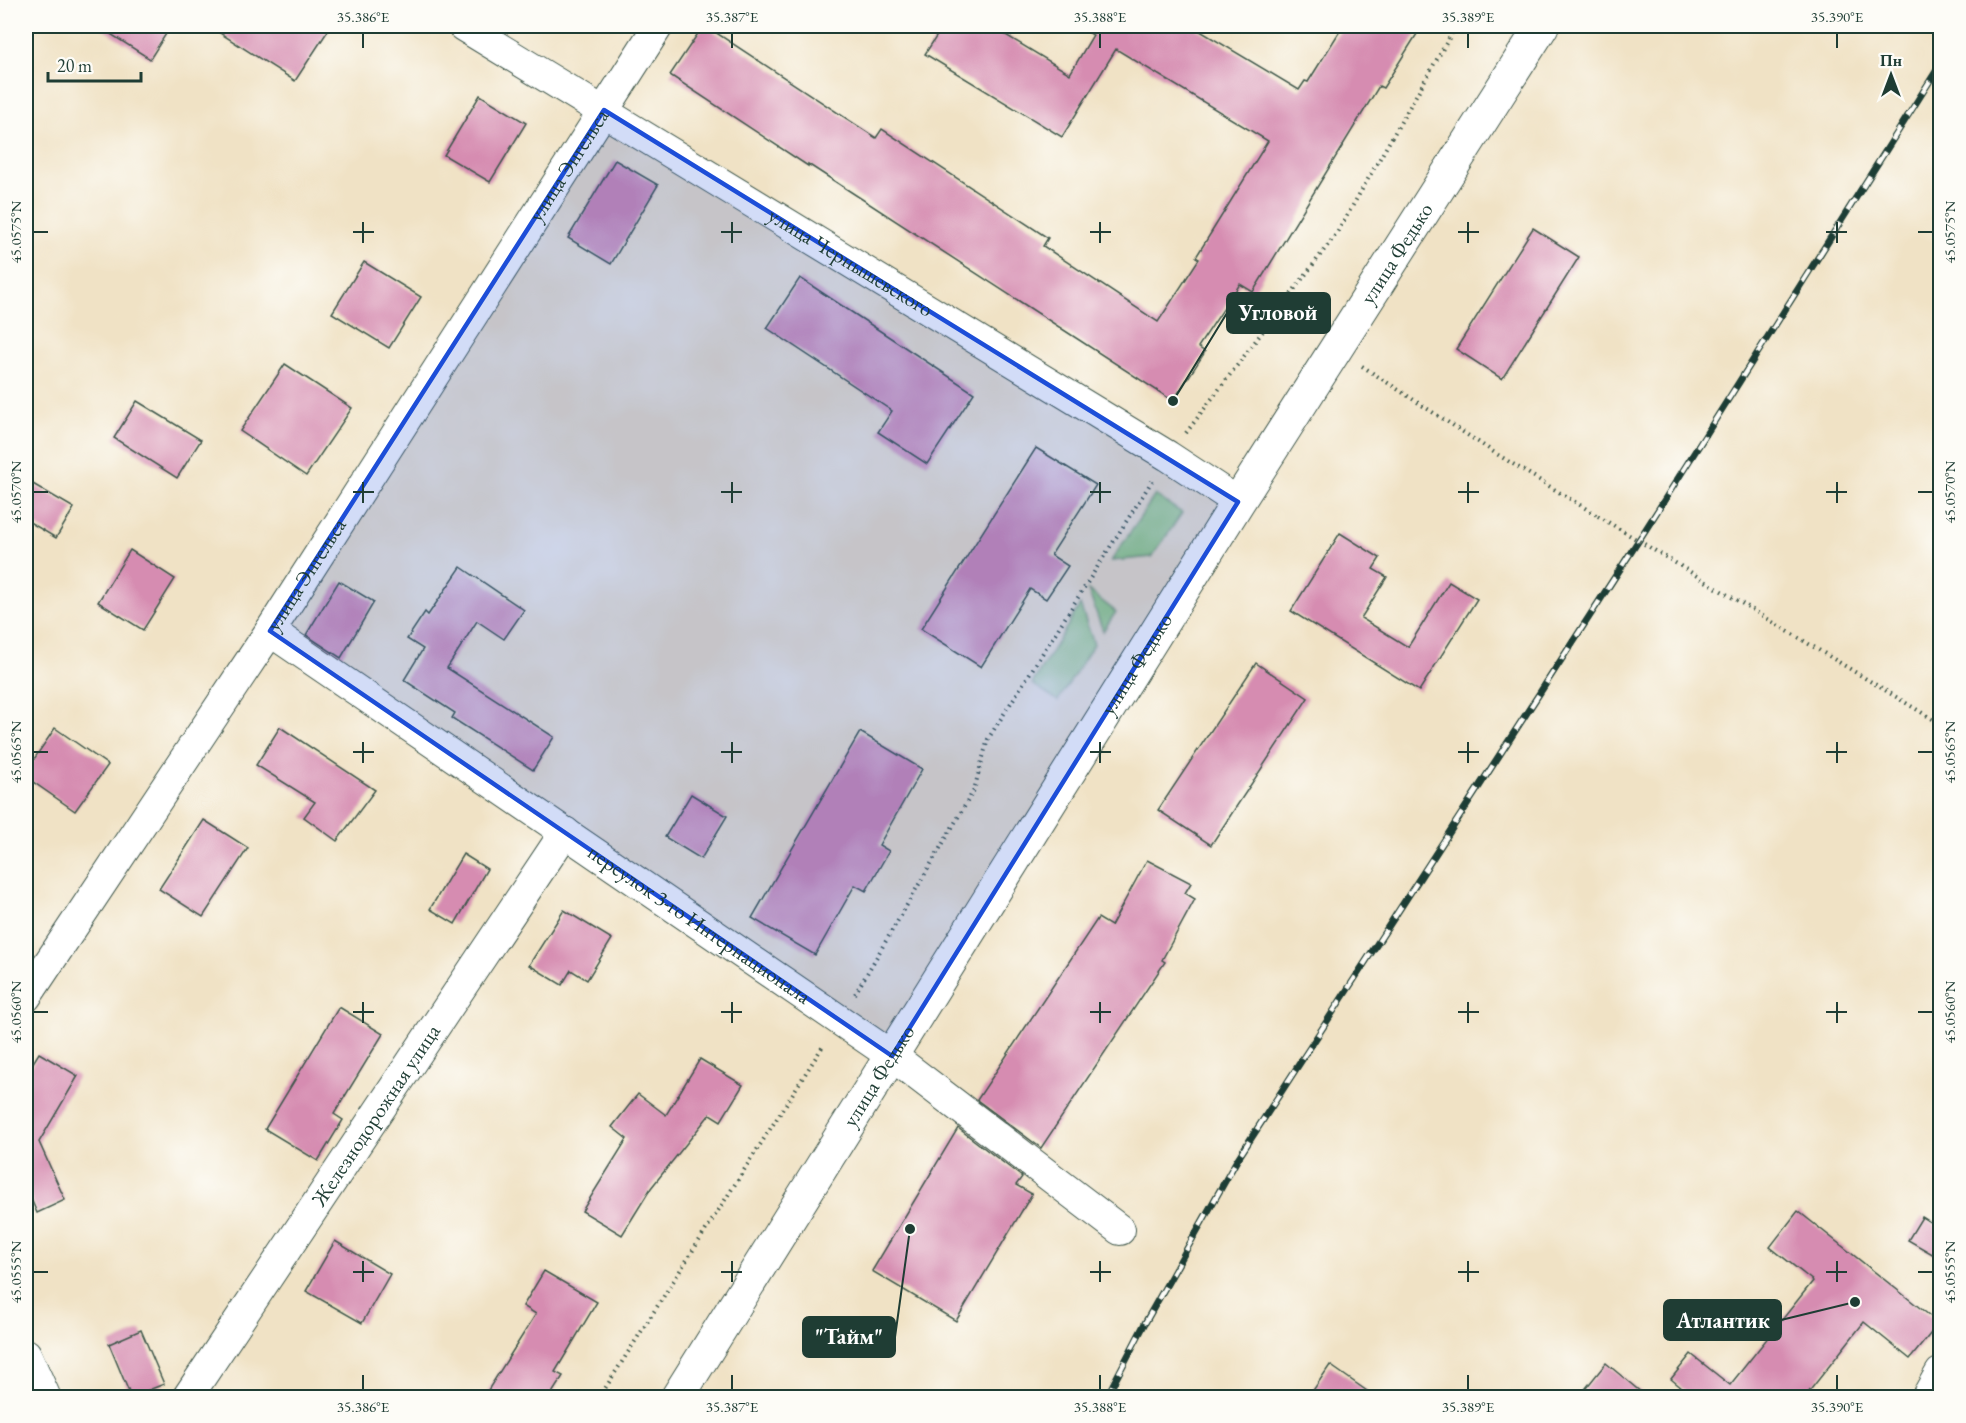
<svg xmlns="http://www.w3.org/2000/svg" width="1966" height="1423" font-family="'EB Garamond',serif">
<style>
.green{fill:#99ce7f;stroke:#5c865a;stroke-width:1.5}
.building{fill:#d68cb1}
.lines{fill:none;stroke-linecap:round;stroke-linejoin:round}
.street-casing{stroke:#3e564a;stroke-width:32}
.secondary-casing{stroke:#3e564a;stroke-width:35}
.path{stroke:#3e564a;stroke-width:4;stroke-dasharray:1.5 4.5;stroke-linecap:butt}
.street{stroke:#fff;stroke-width:30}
.secondary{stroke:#fff;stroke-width:33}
.rail-casing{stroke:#1f3d34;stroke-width:7}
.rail{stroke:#fdfcf7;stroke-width:4.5;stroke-dasharray:14;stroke-linecap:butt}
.path-bridge{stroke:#3e564a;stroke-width:4;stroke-dasharray:1.5 4.5;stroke-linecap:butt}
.marked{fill:#1d4ed8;fill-opacity:0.2;stroke:#1d4ed8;stroke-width:4.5;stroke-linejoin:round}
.ticks{fill:none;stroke:#1f3d34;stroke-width:2}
.labels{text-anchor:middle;stroke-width:5;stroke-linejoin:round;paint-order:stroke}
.street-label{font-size:21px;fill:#1f3d34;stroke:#fdfcf7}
.leader{fill:none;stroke:#1f3d34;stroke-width:2}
.callout-dot{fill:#1f3d34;stroke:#fdfcf7;stroke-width:2}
.callout{fill:#1f3d34;stroke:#1f3d34;stroke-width:2}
.callout-label{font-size:22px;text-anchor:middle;font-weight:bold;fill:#fff}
.neatline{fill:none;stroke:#1f3d34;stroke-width:2}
.ticks-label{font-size:15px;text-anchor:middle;fill:#1f3d34}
</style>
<rect width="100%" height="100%" fill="#fdfcf7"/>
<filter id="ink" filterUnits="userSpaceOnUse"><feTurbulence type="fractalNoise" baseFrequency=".0167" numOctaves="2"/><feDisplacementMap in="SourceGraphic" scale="12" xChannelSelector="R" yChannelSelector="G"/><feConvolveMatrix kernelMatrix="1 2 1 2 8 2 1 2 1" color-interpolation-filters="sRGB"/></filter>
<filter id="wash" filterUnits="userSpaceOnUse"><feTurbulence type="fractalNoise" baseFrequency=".008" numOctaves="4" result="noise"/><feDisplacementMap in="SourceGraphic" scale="24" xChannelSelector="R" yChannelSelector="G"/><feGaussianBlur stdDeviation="1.35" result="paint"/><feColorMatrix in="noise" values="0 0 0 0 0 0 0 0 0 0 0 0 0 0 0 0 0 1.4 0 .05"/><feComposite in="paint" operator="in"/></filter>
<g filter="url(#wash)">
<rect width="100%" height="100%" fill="#f0e2c5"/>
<g class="green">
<path d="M 1155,495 L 1182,513 L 1152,557 L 1111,561 Z"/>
<path d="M 1088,590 L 1116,612 L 1103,631 Z"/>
<path d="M 1080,605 L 1094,644 L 1058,701 L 1032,684 Z"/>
</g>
<g id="blocks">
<g class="building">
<path d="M 98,26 L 171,26 L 150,59 Z"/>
<path d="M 209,26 L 331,26 L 295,81 Z"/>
<path d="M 703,26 L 706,26 L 876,138 L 882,129 L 1048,238 L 1043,246 L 1158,322 L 1199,259 L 1196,257 L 1268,141 L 1116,49 L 1062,137 L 925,54 L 943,26 L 991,26 L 1070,74 L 1093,35 L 1077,26 L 1192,26 L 1299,90 L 1305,81 L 1308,82 L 1343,26 L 1422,26 L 1383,88 L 1379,86 L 1253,292 L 1240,284 L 1198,347 L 1205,352 L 1173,401 L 808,164 L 808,166 L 670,75 Z"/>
<path d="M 480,95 L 526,123 L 490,182 L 444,155 Z"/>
<path d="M 615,160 L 658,185 L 611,264 L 568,238 Z"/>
<path d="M 1533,228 L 1579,257 L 1502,379 L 1456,349 Z"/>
<path d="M 364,262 L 421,297 L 389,348 L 332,313 Z"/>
<path d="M 800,278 L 974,393 L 927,464 L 878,432 L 892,411 L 767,328 Z"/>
<path d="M 285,364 L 352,408 L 306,476 L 240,431 Z"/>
<path d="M 137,401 L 201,440 L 177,478 L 114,438 Z"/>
<path d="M 1036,448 L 1096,485 L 1051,555 L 1068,566 L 1046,599 L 1030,589 L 981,667 L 921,629 Z"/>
<path d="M 26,480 L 74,508 L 56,538 L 26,520 Z"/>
<path d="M 1340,533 L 1380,558 L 1373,569 L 1387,577 L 1361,618 L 1408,647 L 1449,582 L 1477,599 L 1419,691 L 1291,611 Z"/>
<path d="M 130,550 L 175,579 L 143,630 L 98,602 Z"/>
<path d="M 461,567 L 524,610 L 504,639 L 477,621 L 447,668 L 554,737 L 533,770 L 452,718 L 455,713 L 404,680 L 423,649 L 407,639 L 425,612 L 428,615 Z"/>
<path d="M 339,581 L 374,602 L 341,658 L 306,635 Z"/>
<path d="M 1256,663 L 1308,698 L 1211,845 L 1158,810 Z"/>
<path d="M 280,727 L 375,790 L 337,841 L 304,817 L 315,802 L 256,765 Z"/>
<path d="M 55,728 L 108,765 L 75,811 L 26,777 L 26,771 Z"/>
<path d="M 860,732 L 922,769 L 879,845 L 889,851 L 866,891 L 855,885 L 815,955 L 752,918 Z"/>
<path d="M 691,794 L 727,816 L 701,859 L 665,837 Z"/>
<path d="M 204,820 L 248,848 L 203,917 L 159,889 Z"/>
<path d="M 463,854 L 487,869 L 455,924 L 430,909 Z"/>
<path d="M 1147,860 L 1191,883 L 1185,893 L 1195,899 L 1162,960 L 1165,962 L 1041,1148 L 977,1100 L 1098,918 L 1111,926 Z"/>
<path d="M 564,910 L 612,939 L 587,980 L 571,970 L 562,985 L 529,965 Z"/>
<path d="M 339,1007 L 383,1034 L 334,1114 L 343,1120 L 318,1161 L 265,1129 Z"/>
<path d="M 39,1053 L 78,1076 L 39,1142 L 65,1200 L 37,1213 L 26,1187 L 26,1074 Z"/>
<path d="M 700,1059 L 743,1085 L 721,1121 L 710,1114 L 651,1188 L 622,1235 L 582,1211 L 627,1139 L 612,1127 L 638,1094 L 666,1115 Z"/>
<path d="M 958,1128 L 1022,1177 L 1016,1185 L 1032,1194 L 956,1321 L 872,1271 Z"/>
<path d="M 1798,1211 L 1939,1323 L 1910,1359 L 1864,1322 L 1804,1398 L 1694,1398 L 1671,1379 L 1691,1354 L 1730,1385 L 1813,1281 L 1770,1247 Z"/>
<path d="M 1922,1217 L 1941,1229 L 1941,1259 L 1908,1240 Z"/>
<path d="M 335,1241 L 390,1274 L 362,1323 L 306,1291 Z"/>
<path d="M 544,1271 L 597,1302 L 555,1372 L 563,1376 L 549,1398 L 483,1398 L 536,1314 L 523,1306 Z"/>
<path d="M 141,1330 L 164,1384 L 131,1397 L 109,1344 Z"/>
<path d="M 1606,1363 L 1648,1398 L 1578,1398 Z"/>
<path d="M 1330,1365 L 1377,1398 L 1308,1398 Z"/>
</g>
</g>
</g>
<g filter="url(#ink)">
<use href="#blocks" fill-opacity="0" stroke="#3e564a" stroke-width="1.5"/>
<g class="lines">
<g class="street-casing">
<g id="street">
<path id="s1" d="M 463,26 L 1168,456 L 1238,502"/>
<path id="s2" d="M 270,631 L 892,1056 L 1120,1230"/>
<path id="s3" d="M 26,997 L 270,631 L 658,26"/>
<path d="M 26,1354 L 46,1398"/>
<path id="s4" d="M 187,1398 L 565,832"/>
<path d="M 1926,1398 L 1940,1373"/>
</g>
</g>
<g class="secondary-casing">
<g id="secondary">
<path id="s5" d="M 677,1398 L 1238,502 L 1542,26"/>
</g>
</g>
<g class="path">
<path d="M 1362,366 L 1495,453 L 1598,516"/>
<path d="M 1186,433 L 1337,233 L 1456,26"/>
<path d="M 1939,723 L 1940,724"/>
<path d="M 855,994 L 974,790 L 988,739 L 1152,481"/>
<path d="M 599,1398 L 823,1046"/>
</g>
<use href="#street" class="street"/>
<use href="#secondary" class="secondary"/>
<g class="rail-casing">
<path id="rail" d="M 1106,1398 L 1145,1323 L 1237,1160 L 1646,529 L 1940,65"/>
</g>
<use href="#rail" class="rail"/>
<path class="path-bridge" d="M 1598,516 L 1939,723"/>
</g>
</g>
<path class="marked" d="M 604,110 L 1238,502 L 892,1056 L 270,631 Z"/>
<path class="ticks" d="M 363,33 L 363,48M 732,33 L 732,48M 1100,33 L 1100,48M 1468,33 L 1468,48M 1837,33 L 1837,48M 363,222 L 363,243M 732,222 L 732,243M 1100,222 L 1100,243M 1468,222 L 1468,243M 1837,222 L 1837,243M 33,232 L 48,232M 353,232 L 374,232M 721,232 L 742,232M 1090,232 L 1111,232M 1458,232 L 1479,232M 1826,232 L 1847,232M 1918,232 L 1933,232M 363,482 L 363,503M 732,482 L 732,503M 1100,482 L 1100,503M 1468,482 L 1468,503M 1837,482 L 1837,503M 33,492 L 48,492M 353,492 L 374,492M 721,492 L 742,492M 1090,492 L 1111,492M 1458,492 L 1479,492M 1826,492 L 1847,492M 1918,492 L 1933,492M 363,742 L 363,763M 732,742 L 732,763M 1100,742 L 1100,763M 1468,742 L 1468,763M 1837,742 L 1837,763M 33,752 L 48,752M 353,752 L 374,752M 721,752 L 742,752M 1090,752 L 1111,752M 1458,752 L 1479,752M 1826,752 L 1847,752M 1918,752 L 1933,752M 363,1002 L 363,1023M 732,1002 L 732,1023M 1100,1002 L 1100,1023M 1468,1002 L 1468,1023M 1837,1002 L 1837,1023M 33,1012 L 48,1012M 353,1012 L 374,1012M 721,1012 L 742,1012M 1090,1012 L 1111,1012M 1458,1012 L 1479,1012M 1826,1012 L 1847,1012M 1918,1012 L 1933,1012M 363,1261 L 363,1282M 732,1261 L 732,1282M 1100,1261 L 1100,1282M 1468,1261 L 1468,1282M 1837,1261 L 1837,1282M 33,1272 L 48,1272M 353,1272 L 374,1272M 721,1272 L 742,1272M 1090,1272 L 1111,1272M 1458,1272 L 1479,1272M 1826,1272 L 1847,1272M 1918,1272 L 1933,1272M 363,1375 L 363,1390M 732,1375 L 732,1390M 1100,1375 L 1100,1390M 1468,1375 L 1468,1390M 1837,1375 L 1837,1390"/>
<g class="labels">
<g class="street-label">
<text dy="7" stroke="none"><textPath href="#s3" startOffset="993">улица Энгельса</textPath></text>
<text dy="7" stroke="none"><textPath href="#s5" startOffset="1352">улица Федько</textPath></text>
<text dy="7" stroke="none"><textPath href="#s1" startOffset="454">улица Чернышевского</textPath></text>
<text dy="7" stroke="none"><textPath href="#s3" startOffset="507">улица Энгельса</textPath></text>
<text dy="7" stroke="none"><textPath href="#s5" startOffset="866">улица Федько</textPath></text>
<text dy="7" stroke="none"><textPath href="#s2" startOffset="520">переулок 3-го Интернационала</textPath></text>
<text dy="7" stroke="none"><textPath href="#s5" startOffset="380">улица Федько</textPath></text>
<text dy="7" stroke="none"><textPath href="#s4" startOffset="340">Железнодорожная улица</textPath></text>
</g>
</g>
<path class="leader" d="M1173 401L1227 313M1855 1302L1781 1320M910 1229L895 1337"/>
<g class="callout-dot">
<circle cx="1173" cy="401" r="6"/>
<circle cx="1855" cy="1302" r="6"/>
<circle cx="910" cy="1229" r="6"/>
</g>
<g class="callout">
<rect x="1227" y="293" width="103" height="40" rx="6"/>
<rect x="1664" y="1300" width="117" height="40" rx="6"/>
<rect x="803" y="1317" width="92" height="40" rx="6"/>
</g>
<g class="callout-label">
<text x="1278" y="320">Угловой</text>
<text x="1723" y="1328">Атлантик</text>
<text x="849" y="1344">"Тайм"</text>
</g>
<rect width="1966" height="1423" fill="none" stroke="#fdfcf7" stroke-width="66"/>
<g transform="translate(1891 75)" stroke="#fdfcf7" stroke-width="4.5" paint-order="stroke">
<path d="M0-4.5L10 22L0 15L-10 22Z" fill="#1f3d34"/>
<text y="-9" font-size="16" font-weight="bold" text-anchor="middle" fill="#1f3d34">Пн</text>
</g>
<path d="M48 72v9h93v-9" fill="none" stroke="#1f3d34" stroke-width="3"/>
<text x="57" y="72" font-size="18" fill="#1f3d34" stroke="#fdfcf7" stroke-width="4.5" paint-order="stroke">20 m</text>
<rect x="33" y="33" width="1900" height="1357" class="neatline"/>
<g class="ticks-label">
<text x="363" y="22">35.386°E</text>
<text x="732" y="22">35.387°E</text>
<text x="1100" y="22">35.388°E</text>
<text x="1468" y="22">35.389°E</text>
<text x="1837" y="22">35.390°E</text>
<text transform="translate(16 232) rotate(-90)" y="5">45.0575°N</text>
<text transform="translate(1950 232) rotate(-90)" y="5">45.0575°N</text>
<text transform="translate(16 492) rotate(-90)" y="5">45.0570°N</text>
<text transform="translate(1950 492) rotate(-90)" y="5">45.0570°N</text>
<text transform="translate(16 752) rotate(-90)" y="5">45.0565°N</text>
<text transform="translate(1950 752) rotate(-90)" y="5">45.0565°N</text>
<text transform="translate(16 1012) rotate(-90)" y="5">45.0560°N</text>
<text transform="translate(1950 1012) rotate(-90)" y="5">45.0560°N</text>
<text transform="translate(16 1272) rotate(-90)" y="5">45.0555°N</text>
<text transform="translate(1950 1272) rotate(-90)" y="5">45.0555°N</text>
<text x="363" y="1412">35.386°E</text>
<text x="732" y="1412">35.387°E</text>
<text x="1100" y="1412">35.388°E</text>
<text x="1468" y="1412">35.389°E</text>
<text x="1837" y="1412">35.390°E</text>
</g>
</svg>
